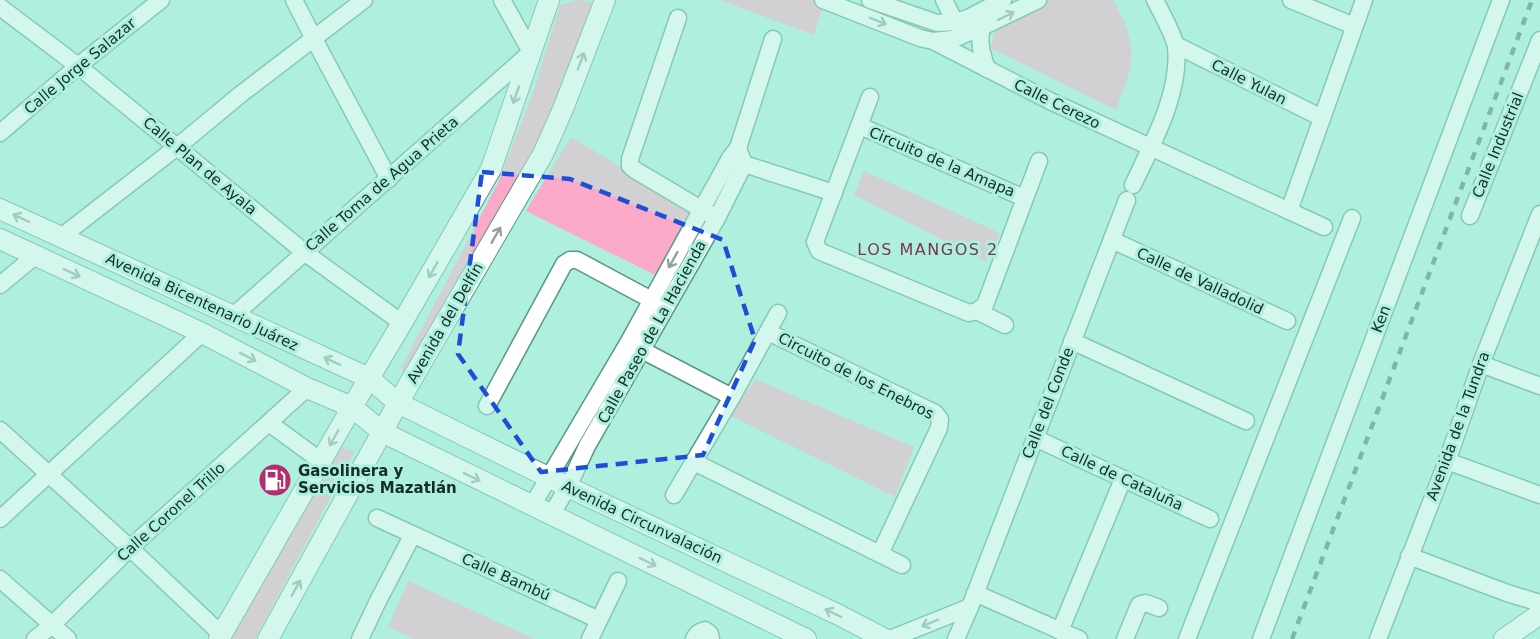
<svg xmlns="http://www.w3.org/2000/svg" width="1540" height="639" font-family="'DejaVu Sans',sans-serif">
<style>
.green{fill:#faa9c8}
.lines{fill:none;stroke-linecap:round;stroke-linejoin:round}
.minor-casing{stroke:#579786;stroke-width:19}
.tertiary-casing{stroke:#579786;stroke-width:22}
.minor{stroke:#fff;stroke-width:16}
.tertiary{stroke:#fff;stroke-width:20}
.rail{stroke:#476f64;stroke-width:4.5;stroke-dasharray:8 8;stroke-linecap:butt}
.oneway{stroke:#95a19e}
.marked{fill:none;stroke:#1d4ed8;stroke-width:4.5;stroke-dasharray:12 8;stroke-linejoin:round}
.labels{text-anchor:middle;stroke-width:6;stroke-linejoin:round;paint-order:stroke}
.street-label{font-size:15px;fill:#132e28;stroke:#aef0dd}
.poi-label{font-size:15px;font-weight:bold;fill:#132e28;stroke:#aef0dd;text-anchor:start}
.neighbourhood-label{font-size:16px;letter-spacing:1.5px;fill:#793653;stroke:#aef0dd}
</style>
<rect width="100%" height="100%" fill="#aef0dd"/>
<g class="green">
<path d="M 578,0 L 595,3 L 536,148 L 406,378 L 401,368 L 498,183 L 533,93 L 560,5 Z"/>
<path d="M 720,0 L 812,0 L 824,4 L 814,35 Z"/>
<path d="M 1050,0 L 1113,0 C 1121,14 1129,29 1131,45 C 1134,65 1123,91 1116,110 L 990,48 L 997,25 Z"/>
<path d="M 571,137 L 692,210 L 655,275 L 526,211 Z"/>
<path d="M 864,171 L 1000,233 L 986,262 L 854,195 Z"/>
<path d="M 755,379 L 914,447 L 895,497 L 731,416 Z"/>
<path d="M 339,443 L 345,449 L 355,451 L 255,639 L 229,639 Z"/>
<path d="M 408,581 L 409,581 L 534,639 L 413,639 L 388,627 Z"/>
</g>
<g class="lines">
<g class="minor-casing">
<g id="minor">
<path d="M 294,0 L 314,39 L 389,179"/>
<path d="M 823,0 L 920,38 L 933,41 L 1050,101 L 1324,227"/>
<path d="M 870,0 L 937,23 L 955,22 L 968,18 L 1003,0"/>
<path d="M 944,0 L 955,22"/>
<path d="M 1291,0 L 1354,26"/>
<path d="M 0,7 L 78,66 L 177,147 L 304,252 L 402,323"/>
<path d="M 678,18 L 630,159 L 630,166 L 635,170 L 711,215"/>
<path d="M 982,27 C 978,44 982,53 987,69"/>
<path d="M 933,41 L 953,39 L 982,27 L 1038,0"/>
<path d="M 1176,45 L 1322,118"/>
<path d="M 870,97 L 815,242 L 819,251 L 969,313 L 977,311 L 985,305 L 1039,161"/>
<path d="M 860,126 L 1024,198"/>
<path d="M 0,133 L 78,66 L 161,0"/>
<path d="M 735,161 L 834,193"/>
<path d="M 1133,185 C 1152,144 1181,93 1176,47 C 1174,35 1161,12 1155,0"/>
<path d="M 1289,211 L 1364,0"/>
<path d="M 1470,216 L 1540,40"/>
<path d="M 61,237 L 177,147 L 241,94 L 364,0"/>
<path d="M 1112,240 L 1287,321"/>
<path d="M 0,285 L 35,256"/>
<path d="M 977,311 L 1005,325"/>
<path d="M 233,316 L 531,52 L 502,0"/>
<path d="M 768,332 L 935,413 L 940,419 L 939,428 L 880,554"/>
<path d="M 1072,341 L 1246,421"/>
<path d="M 634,346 L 732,397"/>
<path d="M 1481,364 L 1540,386"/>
<path d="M 487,406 L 564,264 L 570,260 L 577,260 L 659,304"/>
<path d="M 269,423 L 321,461"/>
<path d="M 0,430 L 130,548 L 222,635"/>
<path d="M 1035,438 L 1210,519"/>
<path d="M 1447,461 L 1540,495"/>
<path d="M 694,462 L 902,565"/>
<path d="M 674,495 L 732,397 L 778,313"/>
<path d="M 532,506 L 628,343 L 730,158 L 738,148 L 773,39"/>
<path d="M 551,515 L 568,487 L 587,446 L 717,218 L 744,164 L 738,148"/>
<path d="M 377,518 L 599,620"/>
<path d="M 0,519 L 202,333"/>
<path d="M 1409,556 L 1507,593 L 1540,603"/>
<path d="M 0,579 L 68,639"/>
<path d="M 975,593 L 1079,639"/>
<path d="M 1060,631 L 1123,479"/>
<path d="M 35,639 L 52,625 L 130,548 L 307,388"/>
<path d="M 360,639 L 378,601 L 412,536"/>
<path d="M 590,639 L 618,581"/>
<path d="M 694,639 C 696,634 700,631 705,630 L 710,634 L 711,639"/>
<path d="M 890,639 L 970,607"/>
<path d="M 956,639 L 970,607 L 1127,200"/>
<path d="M 1125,639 L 1139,605 L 1146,603 L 1159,608"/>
<path d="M 1187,639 L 1352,218"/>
<path d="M 1261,639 L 1501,0"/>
<path d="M 1378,639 L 1447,461 L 1481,364 L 1540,214"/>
</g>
</g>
<g class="tertiary-casing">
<g id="tertiary">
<path d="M 0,209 L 369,378 L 398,403 L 568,487 L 839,615 L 885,639"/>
<path d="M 0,239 L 202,333 L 307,388 L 352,407 L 382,432 L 806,639"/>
<path d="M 219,639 L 352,407 L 402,323 L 491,169 L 549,0"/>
<path d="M 268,639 L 398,403 L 543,154 L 563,109 L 605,0"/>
<path d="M 1504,639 L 1540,614"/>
</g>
</g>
<use href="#minor" class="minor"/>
<use href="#tertiary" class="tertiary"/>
<path class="rail" d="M 1292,639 L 1532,0"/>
</g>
<defs><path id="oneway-shaft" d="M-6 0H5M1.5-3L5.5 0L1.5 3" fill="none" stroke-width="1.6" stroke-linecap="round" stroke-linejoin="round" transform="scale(1.5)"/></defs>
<g class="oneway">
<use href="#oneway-shaft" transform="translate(1006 16) rotate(-26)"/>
<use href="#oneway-shaft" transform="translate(878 21) rotate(22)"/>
<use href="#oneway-shaft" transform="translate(581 61) rotate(-69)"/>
<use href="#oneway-shaft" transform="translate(516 95) rotate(109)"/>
<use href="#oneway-shaft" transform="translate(21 218) rotate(-155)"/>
<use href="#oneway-shaft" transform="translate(496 235) rotate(-60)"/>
<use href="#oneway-shaft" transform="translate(673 260) rotate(119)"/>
<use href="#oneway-shaft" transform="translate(433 270) rotate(120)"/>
<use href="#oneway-shaft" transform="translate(72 273) rotate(25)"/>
<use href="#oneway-shaft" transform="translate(248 357) rotate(27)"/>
<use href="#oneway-shaft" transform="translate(332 361) rotate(-155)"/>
<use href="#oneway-shaft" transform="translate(334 438) rotate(120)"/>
<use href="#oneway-shaft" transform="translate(472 477) rotate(26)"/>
<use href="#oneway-shaft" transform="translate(648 562) rotate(26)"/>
<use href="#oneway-shaft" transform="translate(296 588) rotate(-61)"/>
<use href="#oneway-shaft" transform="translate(833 613) rotate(-154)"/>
<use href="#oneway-shaft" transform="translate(930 623) rotate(158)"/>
</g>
<path d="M0 0H1540V639H0ZM 482,172 L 570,179 L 723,240 L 755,340 L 703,455 L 541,472 L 458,354 Z" fill="#aef0dd" fill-opacity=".55" fill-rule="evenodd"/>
<path class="marked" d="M 482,172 L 570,179 L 723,240 L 755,340 L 703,455 L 541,472 L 458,354 Z"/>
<defs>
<g id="fuel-disc" transform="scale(1.725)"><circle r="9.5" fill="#b42d70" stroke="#aef0dd"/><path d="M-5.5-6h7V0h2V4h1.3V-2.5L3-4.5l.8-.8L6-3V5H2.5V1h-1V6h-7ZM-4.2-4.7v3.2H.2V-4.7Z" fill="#fff"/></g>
</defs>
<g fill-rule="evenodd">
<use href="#fuel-disc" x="275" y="480"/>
</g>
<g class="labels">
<g class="street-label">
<text transform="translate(80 66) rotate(-40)" y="5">Calle Jorge Salazar</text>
<text transform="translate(1249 82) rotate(27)" y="5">Calle Yulan</text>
<text transform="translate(1057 104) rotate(26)" y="5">Calle Cerezo</text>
<text transform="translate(1498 145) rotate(-68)" y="5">Calle Industrial</text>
<text transform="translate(942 162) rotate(23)" y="5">Circuito de la Amapa</text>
<text transform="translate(200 166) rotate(40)" y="5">Calle Plan de Ayala</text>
<text transform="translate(382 184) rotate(-41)" y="5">Calle Toma de Agua Prieta</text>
<text transform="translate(1200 281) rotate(25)" y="5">Calle de Valladolid</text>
<text transform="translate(202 302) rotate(25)" y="5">Avenida Bicentenario Juárez</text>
<text transform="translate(1381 319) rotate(-69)" y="5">Ken</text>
<text transform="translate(445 323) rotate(-60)" y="5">Avenida del Delfín</text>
<text transform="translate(652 332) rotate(-61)" y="5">Calle Paseo de La Hacienda</text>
<text transform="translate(856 376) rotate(27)" y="5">Circuito de los Enebros</text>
<text transform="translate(1048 403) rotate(-69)" y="5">Calle del Conde</text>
<text transform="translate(1458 426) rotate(-70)" y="5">Avenida de la Tundra</text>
<text transform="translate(1122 478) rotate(25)" y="5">Calle de Cataluña</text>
<text transform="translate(171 512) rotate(-42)" y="5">Calle Coronel Trillo</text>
<text transform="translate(642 522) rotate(25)" y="5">Avenida Circunvalación</text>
<text transform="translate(506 577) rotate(24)" y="5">Calle Bambú</text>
</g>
<g class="poi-label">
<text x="298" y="476">Gasolinera y<tspan x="298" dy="17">Servicios Mazatlán</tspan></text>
</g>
<g class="neighbourhood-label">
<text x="928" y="255">LOS MANGOS 2</text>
</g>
</g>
</svg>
